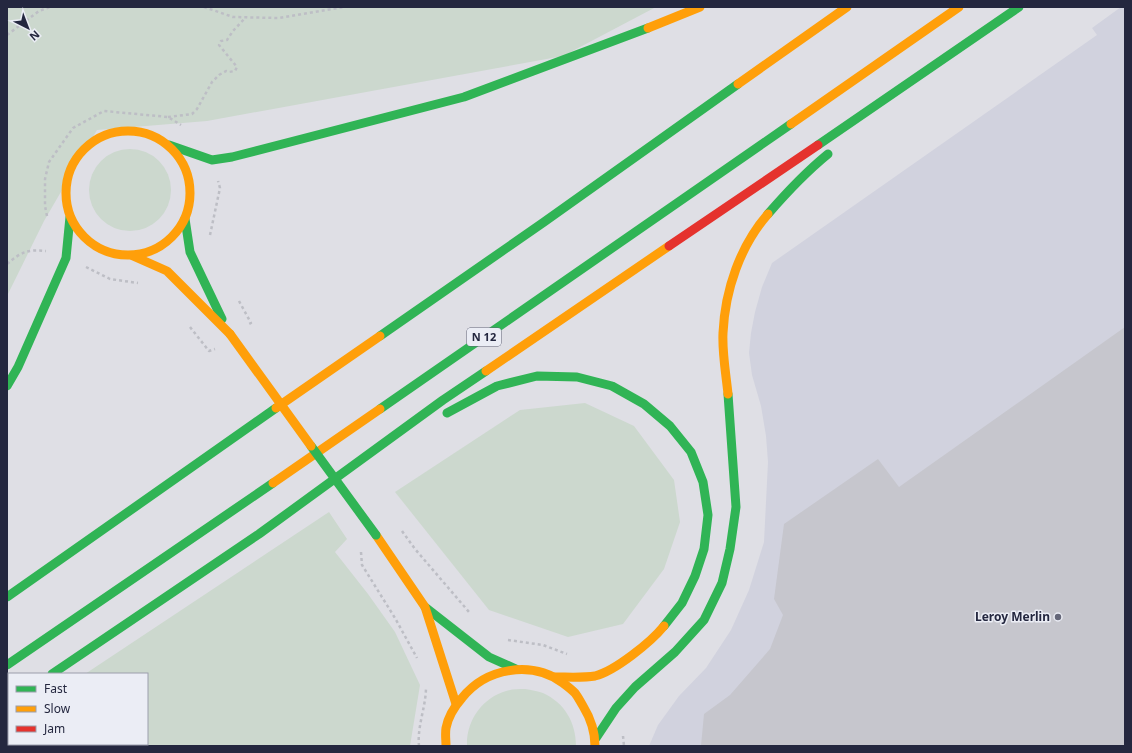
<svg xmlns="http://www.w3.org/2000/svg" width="1132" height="753" font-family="'Noto Sans',sans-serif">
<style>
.built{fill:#d1d2de}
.green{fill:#ccd8ce}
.building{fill:#c6c6cd}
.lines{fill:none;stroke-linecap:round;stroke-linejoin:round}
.path{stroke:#bdbec5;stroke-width:2.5;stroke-dasharray:3 3;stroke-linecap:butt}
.fast{stroke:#30b455;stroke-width:9}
.slow{stroke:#ff9f0a;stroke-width:9}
.jam{stroke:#e5322d;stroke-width:9}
.fast-bridge{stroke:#30b455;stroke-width:9}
.slow-bridge{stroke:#ff9f0a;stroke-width:9}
.poi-dot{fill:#656779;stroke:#ebedf5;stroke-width:1.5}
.labels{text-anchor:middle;stroke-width:3;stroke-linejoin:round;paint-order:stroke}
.shield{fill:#ebedf5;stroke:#606276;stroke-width:1}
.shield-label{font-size:11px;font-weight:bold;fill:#24273f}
.poi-label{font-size:12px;font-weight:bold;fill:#24273f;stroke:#ebedf5;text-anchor:end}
</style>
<rect width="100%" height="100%" fill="#dfdfe5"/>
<path class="built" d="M 1121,7 L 1125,7 L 1125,746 L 649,746 L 658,725 L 679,696 L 706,668 L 731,630 L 749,590 L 764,542 L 768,462 L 766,436 L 761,406 L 752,375 L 749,353 L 751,333 L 755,312 L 762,287 L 772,263 L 1097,35 L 1092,28 Z"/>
<g class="green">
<path d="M 7,7 L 656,7 L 563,56 L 207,121 L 97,130 L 44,221 L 7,296 Z"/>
<circle cx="130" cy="190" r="41"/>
<path d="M 585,403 L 634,426 L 674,480 L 680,522 L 664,569 L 623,624 L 568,637 L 489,610 L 395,492 L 520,410 Z"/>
<path d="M 329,512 L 347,539 L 335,552 L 368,594 L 395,632 L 420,685 L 410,746 L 34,746 L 33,744 L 147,744 L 147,674 L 85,674 Z"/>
<path d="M 525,689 C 531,690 538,691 543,693 C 565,703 576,723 576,746 L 467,746 C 466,721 482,698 506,691 C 512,689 519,689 525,689 Z"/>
</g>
<path class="building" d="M 1125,327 L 1125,746 L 701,746 L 704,714 L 730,695 L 770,649 L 783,615 L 774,599 L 784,524 L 878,459 L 899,487 Z"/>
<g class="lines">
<g class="path">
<path d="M 204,7 L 233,17 L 279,18 L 344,7"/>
<path d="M 7,35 L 39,11 L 50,7"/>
<path d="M 168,117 L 192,114 L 197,109 L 212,82 L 219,75 L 226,71 L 229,72 L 235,71 L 237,67 L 219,45 L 221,41 L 227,40 L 233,31 L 246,17"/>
<path d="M 47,216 L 45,206 L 45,179 L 49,162 L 73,128 L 104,111 L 168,117 L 181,125"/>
<path d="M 210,235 L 220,188 L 218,181"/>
<path d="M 7,264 C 21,252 28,249 46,251"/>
<path d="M 86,267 L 110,279 L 138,283"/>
<path d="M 239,301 L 251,323 L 249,324"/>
<path d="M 190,327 L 209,351 L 215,349"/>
<path d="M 402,531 L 415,549 L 469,612"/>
<path d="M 361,552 L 362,565 L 395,618 L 417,658"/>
<path d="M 508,640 L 543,645 L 567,654"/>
<path d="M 623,736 L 624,746"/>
<path d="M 419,746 C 417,726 426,707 426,687"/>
</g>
<g class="fast">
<path d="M 169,145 L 212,160 L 232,157 L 464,97 L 648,28"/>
<path d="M 818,145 L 1019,7"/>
<path d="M 768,214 C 787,192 806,172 828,154"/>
<path d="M 185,219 L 190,252 L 222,319"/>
<path d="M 380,336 L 544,222 L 738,84"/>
<path d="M 7,386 L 18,367 L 66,258 L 70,217"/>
<path d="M 380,409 L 791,124"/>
<path d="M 447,413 L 497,386 L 537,376 L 577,377 L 612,386 L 644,404 L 670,426 L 691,452 L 703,482 L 708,515 L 704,549 L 695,576 L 682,603 L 664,626"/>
<path d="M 7,597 L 276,408"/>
<path d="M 425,607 L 489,657 L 516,669"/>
<path d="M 7,665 L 273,483"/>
<path d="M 52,674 L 259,534 L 443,400 L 486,371"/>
<path d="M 7,704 L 9,703"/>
<path d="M 596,738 L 616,708 L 635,687 L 675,652 L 704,620 L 722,583 L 730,549 L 736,507 L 728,394"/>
</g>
<g class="slow">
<path d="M 648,28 L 700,7"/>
<path d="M 738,84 L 847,7"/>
<path d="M 791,124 L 959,7"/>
<circle cx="128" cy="193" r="62"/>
<path d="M 133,256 L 167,271 L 230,334"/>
<path d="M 486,371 L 669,246"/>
<path d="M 728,394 C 726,374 722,353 723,333 C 725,290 740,246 768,214"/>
<path d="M 276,408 L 380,336"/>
<path d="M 273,483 L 380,409"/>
<path d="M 376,535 L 425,607 L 456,704"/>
<path d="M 555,677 C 567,677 584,678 595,676 C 615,671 651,642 664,626"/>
<path d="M 446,746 C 446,740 445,734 446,728 C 448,717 455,706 462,698 C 486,668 531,660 563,683 C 567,686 571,689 575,693 C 578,697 580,701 583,706 C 591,719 595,731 595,746"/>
</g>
<path class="jam" d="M 669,246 L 818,145"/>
<path class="fast-bridge" d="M 311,446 L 376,535"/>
<path class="slow-bridge" d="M 230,334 L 311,446"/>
</g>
<circle class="poi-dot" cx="1058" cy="617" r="4"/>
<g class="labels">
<rect class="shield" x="467" y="328" width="34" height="18" rx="3"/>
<g class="shield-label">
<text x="484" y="341">N 12</text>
</g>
<g class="poi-label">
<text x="1050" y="621">Leroy Merlin</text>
</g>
</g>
<rect width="1132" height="753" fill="none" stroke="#24273f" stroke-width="16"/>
<rect x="8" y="673" width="140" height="72" fill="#ebedf5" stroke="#9b9eac"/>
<rect x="16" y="686" width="20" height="6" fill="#30b455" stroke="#9b9eac"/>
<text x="44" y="693" font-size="12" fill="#24273f">Fast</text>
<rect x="16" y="706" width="20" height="6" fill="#ff9f0a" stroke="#9b9eac"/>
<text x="44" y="713" font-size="12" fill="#24273f">Slow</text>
<rect x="16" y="726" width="20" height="6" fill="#e5322d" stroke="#9b9eac"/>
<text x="44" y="733" font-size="12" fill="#24273f">Jam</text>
<g transform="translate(28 28) rotate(138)" stroke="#ebedf5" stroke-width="3" paint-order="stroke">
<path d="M0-3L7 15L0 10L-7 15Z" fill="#24273f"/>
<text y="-6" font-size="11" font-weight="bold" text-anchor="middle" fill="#24273f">N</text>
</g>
</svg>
